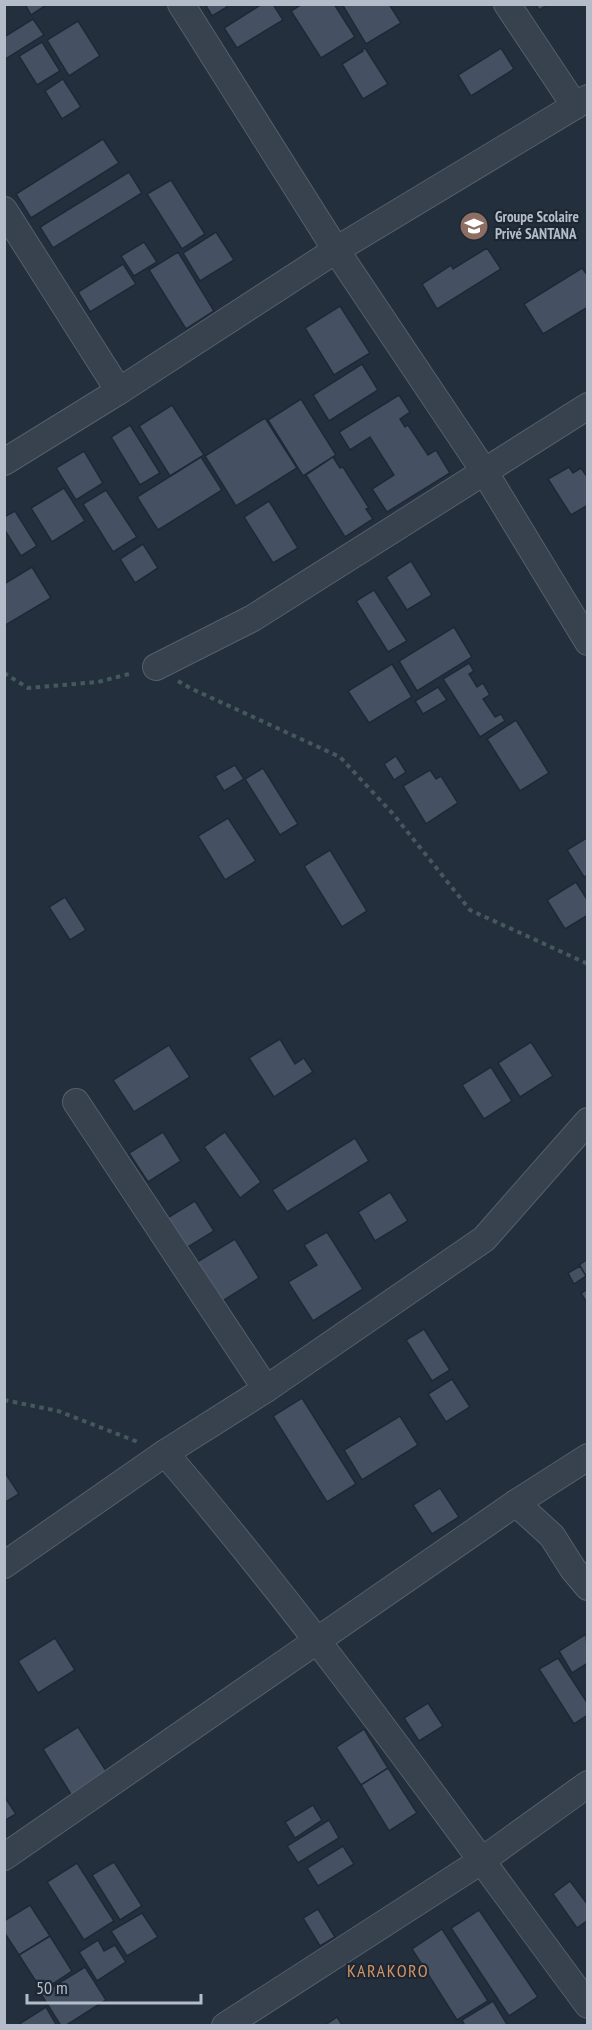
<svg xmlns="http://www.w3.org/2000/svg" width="592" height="2030" font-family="'PT Sans Narrow',sans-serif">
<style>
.building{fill:#455162;stroke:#1f2835;stroke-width:1.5}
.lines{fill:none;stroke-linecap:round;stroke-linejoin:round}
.minor-casing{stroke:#565f6c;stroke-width:28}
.path{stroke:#44595c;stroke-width:4;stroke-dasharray:4.5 4.5;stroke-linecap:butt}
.minor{stroke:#38414e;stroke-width:26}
.labels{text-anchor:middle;stroke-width:4.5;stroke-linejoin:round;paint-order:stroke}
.poi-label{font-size:15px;font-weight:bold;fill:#b4bcc9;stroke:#1d2633;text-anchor:start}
.quarter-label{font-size:18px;letter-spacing:1.5px;fill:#d59563;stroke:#1d2633}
</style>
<rect width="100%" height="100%" fill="#242f3e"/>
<g class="building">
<path d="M 25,4 L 48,4 L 31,15 Z"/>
<path d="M 205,4 L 226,4 L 227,7 L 212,16 Z"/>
<path d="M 262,4 L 273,4 L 283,20 L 237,48 L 224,28 Z"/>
<path d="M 302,4 L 334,4 L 355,37 L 321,58 L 291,11 Z"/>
<path d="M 342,4 L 389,4 L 401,23 L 366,44 Z"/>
<path d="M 536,4 L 549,4 L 539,10 Z"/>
<path d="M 33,19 L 44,35 L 4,60 L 4,37 Z"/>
<path d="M 78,21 L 100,56 L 69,76 L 47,40 Z"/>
<path d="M 42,42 L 60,71 L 37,85 L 19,56 Z"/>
<path d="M 365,48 L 388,84 L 363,99 L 342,64 L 363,51 L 362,50 Z"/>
<path d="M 501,48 L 514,69 L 471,96 L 458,75 Z"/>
<path d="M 63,79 L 81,107 L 62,119 L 45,91 Z"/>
<path d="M 103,139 L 119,163 L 31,218 L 16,194 Z"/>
<path d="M 129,172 L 142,193 L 53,248 L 40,227 Z"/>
<path d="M 171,180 L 205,234 L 182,249 L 147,194 Z"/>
<path d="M 216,232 L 234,260 L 200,281 L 183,253 Z"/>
<path d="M 144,242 L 157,262 L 134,276 L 121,256 Z"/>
<path d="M 487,248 L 501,269 L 437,309 L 422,284 L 451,265 L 453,269 Z"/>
<path d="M 178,252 L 214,311 L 186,329 L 149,270 Z"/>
<path d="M 123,264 L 136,284 L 90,312 L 78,292 Z"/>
<path d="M 582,268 L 588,276 L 588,307 L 543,334 L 524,304 Z"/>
<path d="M 340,306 L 370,353 L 334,375 L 305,328 Z"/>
<path d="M 362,364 L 378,390 L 329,421 L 313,395 Z"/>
<path d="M 399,395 L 410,412 L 400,419 L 405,427 L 408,425 L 428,455 L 436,450 L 450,473 L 387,512 L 372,489 L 394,475 L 370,437 L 350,450 L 339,432 Z"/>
<path d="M 301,399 L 336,455 L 303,476 L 268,420 Z"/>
<path d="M 172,405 L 204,455 L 170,476 L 139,426 Z"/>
<path d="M 265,418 L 297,468 L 236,506 L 205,456 Z"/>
<path d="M 130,425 L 160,473 L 140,485 L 111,437 Z"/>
<path d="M 84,451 L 103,483 L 76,500 L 56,468 Z"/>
<path d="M 201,457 L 222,490 L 158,530 L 137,497 Z"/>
<path d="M 333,457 L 340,468 L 343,467 L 369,508 L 366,509 L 373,519 L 345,537 L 306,475 Z"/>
<path d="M 569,467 L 573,473 L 581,468 L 588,478 L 588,505 L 571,515 L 548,479 Z"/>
<path d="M 64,488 L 85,521 L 52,542 L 31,508 Z"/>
<path d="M 106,490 L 137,537 L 113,552 L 83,504 Z"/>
<path d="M 269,501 L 298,548 L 273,563 L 244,517 Z"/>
<path d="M 15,511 L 37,546 L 21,556 L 4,529 L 4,517 Z"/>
<path d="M 143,544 L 158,568 L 135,583 L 120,559 Z"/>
<path d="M 411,561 L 432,595 L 407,610 L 386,577 Z"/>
<path d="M 32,567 L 51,598 L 4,626 L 4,584 Z"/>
<path d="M 374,590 L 407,641 L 388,652 L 356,601 Z"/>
<path d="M 454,627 L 472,657 L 417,691 L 399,661 Z"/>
<path d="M 469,663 L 474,671 L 469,674 L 477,687 L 483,683 L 490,695 L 483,699 L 495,717 L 501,714 L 505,721 L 480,737 L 443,679 Z"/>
<path d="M 392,664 L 412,697 L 369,723 L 348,691 Z"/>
<path d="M 438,687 L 447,700 L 423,714 L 415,701 Z"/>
<path d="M 516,720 L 549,773 L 520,791 L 487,739 Z"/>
<path d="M 396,756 L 406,772 L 394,780 L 384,764 Z"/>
<path d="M 235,765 L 244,779 L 224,791 L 215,776 Z"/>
<path d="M 263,768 L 298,824 L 280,835 L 245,779 Z"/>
<path d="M 430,770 L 436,779 L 441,776 L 458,803 L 426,824 L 403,786 Z"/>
<path d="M 228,818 L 256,861 L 225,880 L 198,836 Z"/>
<path d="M 588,837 L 588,875 L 584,877 L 567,850 Z"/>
<path d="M 330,850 L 367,911 L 342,927 L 304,866 Z"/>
<path d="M 576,882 L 588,901 L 588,915 L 565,929 L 547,900 Z"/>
<path d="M 65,897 L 86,930 L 70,940 L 49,907 Z"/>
<path d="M 280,1039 L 295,1064 L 304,1058 L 313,1072 L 274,1097 L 249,1058 Z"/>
<path d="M 531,1042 L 553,1076 L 520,1097 L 498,1063 Z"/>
<path d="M 169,1045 L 190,1077 L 134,1112 L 113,1080 Z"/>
<path d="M 491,1067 L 512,1101 L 484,1119 L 462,1085 Z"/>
<path d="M 163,1132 L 181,1161 L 148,1182 L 129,1153 Z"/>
<path d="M 225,1132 L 261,1182 L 240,1198 L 204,1147 Z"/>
<path d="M 355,1138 L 369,1161 L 287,1212 L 272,1190 Z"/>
<path d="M 390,1192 L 408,1221 L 375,1241 L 358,1212 Z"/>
<path d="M 195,1201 L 214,1231 L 183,1250 L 164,1220 Z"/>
<path d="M 327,1232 L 363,1289 L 313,1321 L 288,1282 L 317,1265 L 304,1245 Z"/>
<path d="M 235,1239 L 259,1278 L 221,1302 L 197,1262 Z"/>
<path d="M 588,1259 L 588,1279 L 579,1265 Z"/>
<path d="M 580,1266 L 586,1276 L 574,1284 L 568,1273 Z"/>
<path d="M 588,1289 L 588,1305 L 581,1293 Z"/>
<path d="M 424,1329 L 450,1370 L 432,1381 L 406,1340 Z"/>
<path d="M 452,1379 L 470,1407 L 446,1422 L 428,1394 Z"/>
<path d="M 302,1398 L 356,1484 L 327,1502 L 273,1416 Z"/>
<path d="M 400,1416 L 418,1445 L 362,1480 L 344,1450 Z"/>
<path d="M 4,1471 L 19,1494 L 4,1503 Z"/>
<path d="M 440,1488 L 459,1517 L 432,1534 L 413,1505 Z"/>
<path d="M 586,1634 L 588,1663 L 572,1673 L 559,1651 Z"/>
<path d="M 55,1638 L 75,1670 L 38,1693 L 18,1661 Z"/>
<path d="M 558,1658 L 588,1704 L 588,1715 L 574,1724 L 539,1669 Z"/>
<path d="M 428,1703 L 443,1726 L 419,1741 L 404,1718 Z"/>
<path d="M 78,1727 L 108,1774 L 72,1796 L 43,1749 Z"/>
<path d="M 364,1729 L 388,1768 L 361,1785 L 336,1747 Z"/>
<path d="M 388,1768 L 417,1813 L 389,1831 L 361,1785 Z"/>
<path d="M 4,1796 L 16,1814 L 4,1821 Z"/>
<path d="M 313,1805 L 322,1820 L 295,1838 L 285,1822 Z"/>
<path d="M 329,1820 L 339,1838 L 298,1863 L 287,1846 Z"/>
<path d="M 343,1846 L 354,1864 L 318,1886 L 307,1868 Z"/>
<path d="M 114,1862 L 142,1906 L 120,1920 L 92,1875 Z"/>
<path d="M 77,1863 L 114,1921 L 84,1940 L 47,1882 Z"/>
<path d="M 570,1881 L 588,1905 L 588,1920 L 577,1928 L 553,1894 Z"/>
<path d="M 30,1905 L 50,1936 L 19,1955 L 4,1932 L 4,1921 Z"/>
<path d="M 318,1909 L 335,1937 L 320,1946 L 303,1918 Z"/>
<path d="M 479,1910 L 538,1997 L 509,2016 L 451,1928 Z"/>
<path d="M 142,1913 L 158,1937 L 127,1956 L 111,1931 Z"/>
<path d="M 442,1929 L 488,2001 L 457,2020 L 412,1949 Z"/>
<path d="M 50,1936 L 72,1971 L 42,1991 L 19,1955 Z"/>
<path d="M 98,1940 L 104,1951 L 115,1945 L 126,1962 L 97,1981 L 79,1952 Z"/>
<path d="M 85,1967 L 106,2000 L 65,2026 L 61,2026 L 41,1994 Z"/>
<path d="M 493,2001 L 508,2026 L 465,2026 L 462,2020 Z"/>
<path d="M 46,2007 L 57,2026 L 16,2026 Z"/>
<path d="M 337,2017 L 343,2026 L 324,2026 Z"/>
</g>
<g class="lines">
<g class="minor-casing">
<g id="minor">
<path d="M 181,4 L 336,250 L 484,471 L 588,642"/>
<path d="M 507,4 L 575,106"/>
<path d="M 4,210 L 119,391"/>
<path d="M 4,462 L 119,391 L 336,250 L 588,98"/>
<path d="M 156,667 L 253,618 L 588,406"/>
<path d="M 76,1102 L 266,1389"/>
<path d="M 165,1453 C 316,1629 450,1819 588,2005"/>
<path d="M 516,1503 L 552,1536 L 573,1569 L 588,1587"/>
<path d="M 4,1565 L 165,1453 L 266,1389 L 484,1239 L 588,1121"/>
<path d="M 4,1857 L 516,1503 L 588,1457"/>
<path d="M 225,2026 L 481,1861 L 588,1784"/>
</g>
</g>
<g class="path">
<path d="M 4,673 L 28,688 L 98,682 L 133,673"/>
<path d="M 178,681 L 190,688 L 340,757 L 394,815 L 470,910 L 588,964"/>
<path d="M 4,1400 L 58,1411 L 138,1442"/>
</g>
<use href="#minor" class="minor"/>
</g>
<defs>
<g id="school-disc" transform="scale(1.5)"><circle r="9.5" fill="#8d6e63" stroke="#1d2633"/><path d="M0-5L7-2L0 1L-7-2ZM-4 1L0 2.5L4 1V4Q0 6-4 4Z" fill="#fff"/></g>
</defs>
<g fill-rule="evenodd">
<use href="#school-disc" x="474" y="226"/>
</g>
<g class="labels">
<g class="poi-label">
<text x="495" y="222">Groupe Scolaire<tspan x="495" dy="17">Privé SANTANA</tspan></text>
</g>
<g class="quarter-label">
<text x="388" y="1977">KARAKORO</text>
</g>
</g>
<rect width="592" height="2030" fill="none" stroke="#b4bcc9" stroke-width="12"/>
<path d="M27 1994v9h174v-9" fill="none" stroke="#b4bcc9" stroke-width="3"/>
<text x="36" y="1994" font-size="18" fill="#b4bcc9" stroke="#1d2633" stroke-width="4.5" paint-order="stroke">50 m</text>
</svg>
